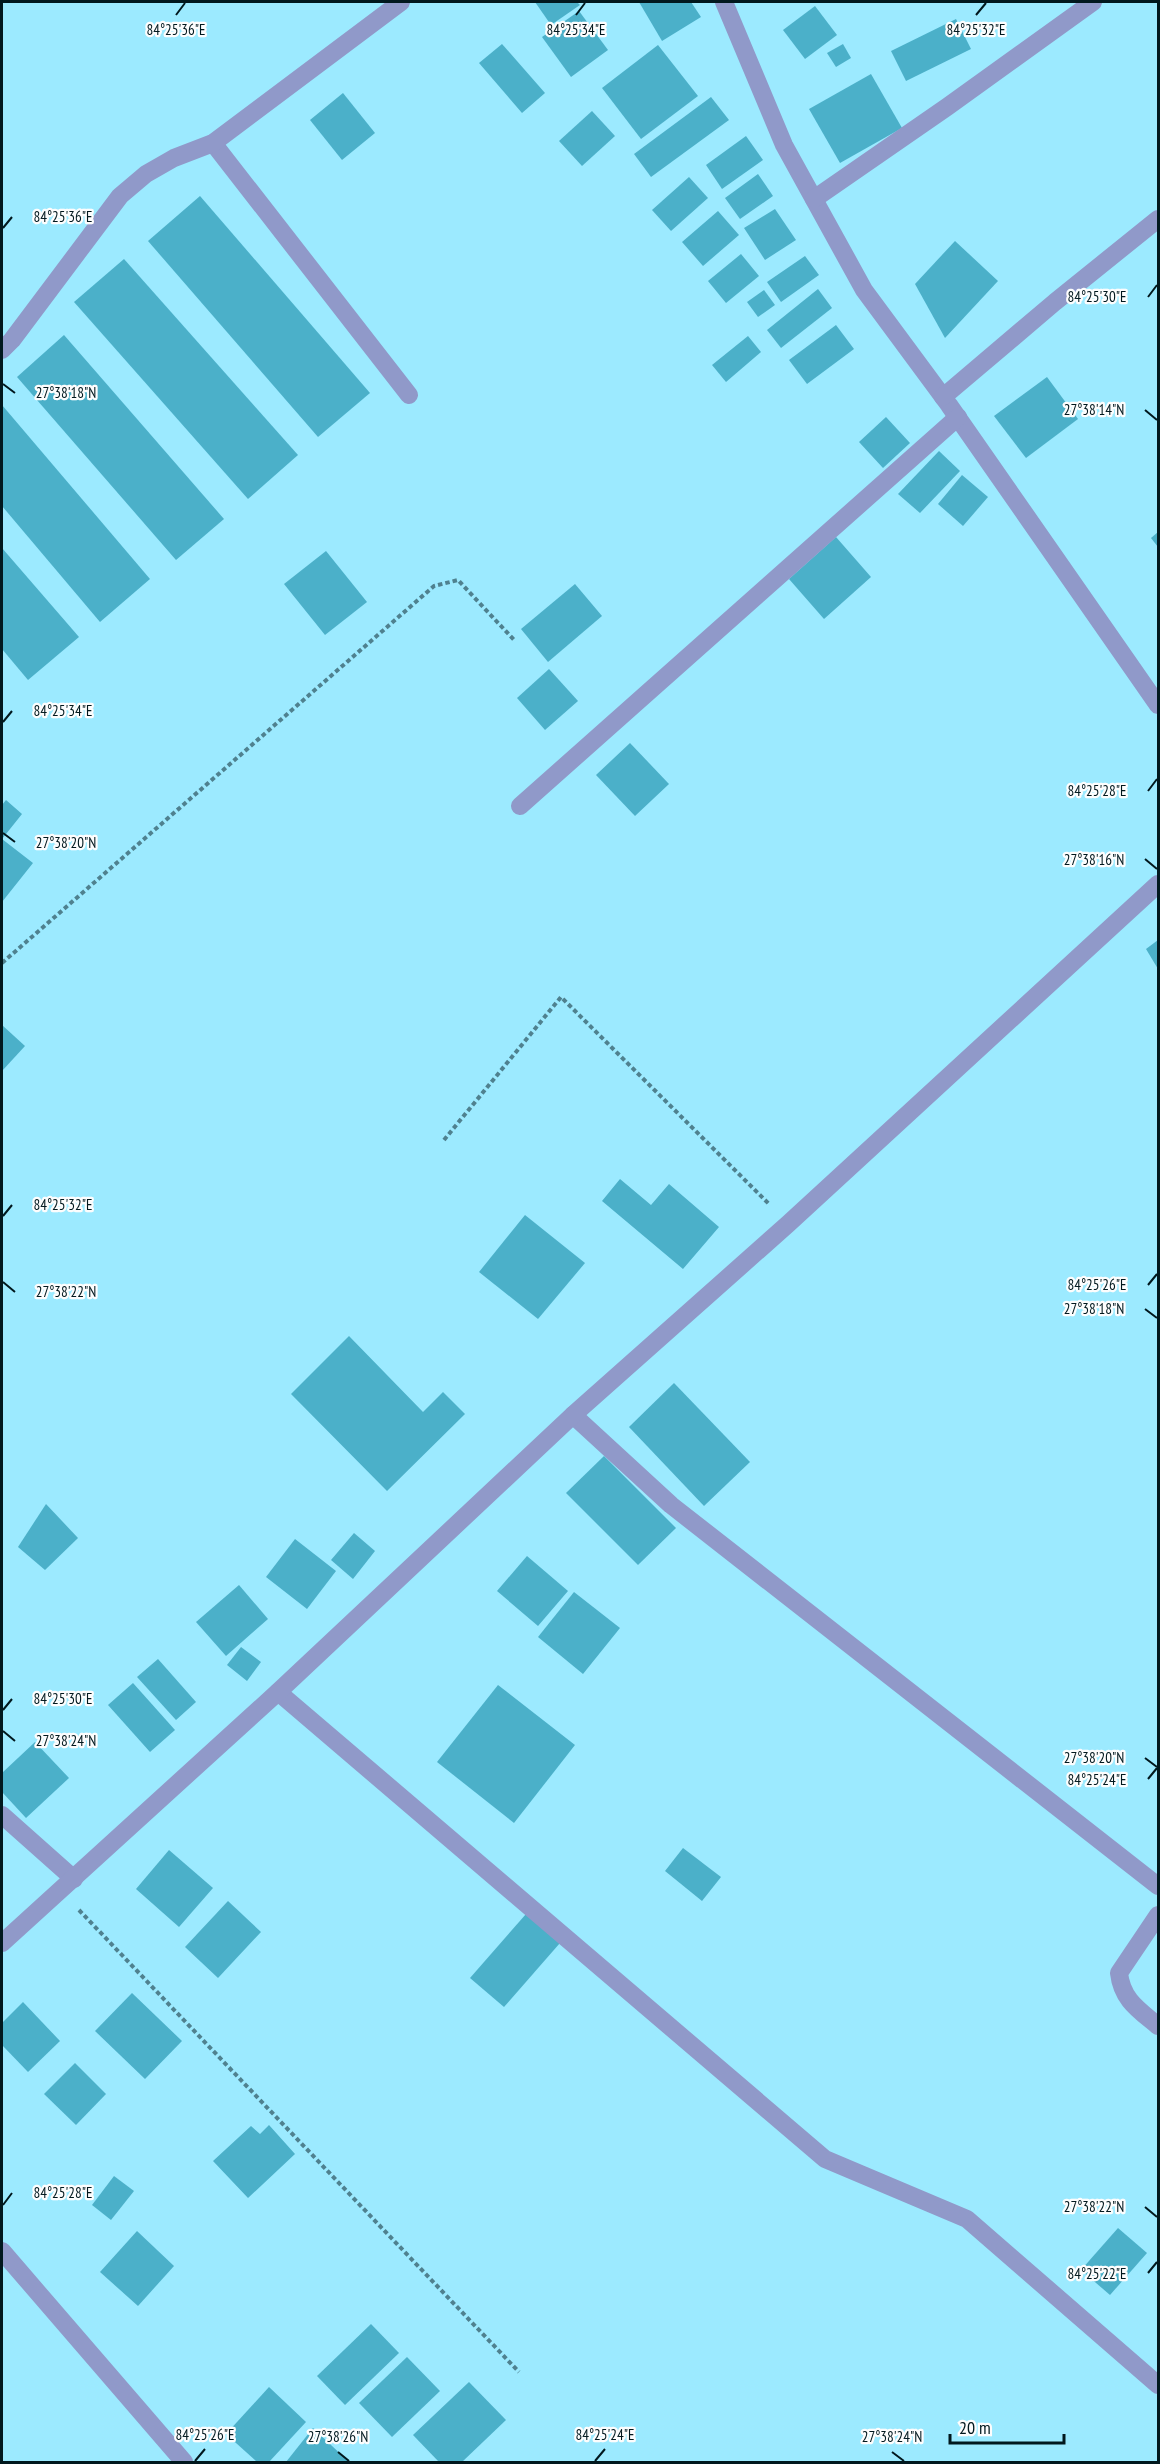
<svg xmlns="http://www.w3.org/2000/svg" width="1160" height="2464" font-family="'PT Sans Narrow',sans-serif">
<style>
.building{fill:#4bb0c9}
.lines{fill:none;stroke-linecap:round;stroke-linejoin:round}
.path{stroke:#4f818f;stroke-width:4;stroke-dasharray:4.5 3;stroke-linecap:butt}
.minor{stroke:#9099c9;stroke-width:18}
.ticks{fill:none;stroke:#01181e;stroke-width:2}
.ticks-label{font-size:15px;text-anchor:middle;fill:#01181e;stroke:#fdfdfd;stroke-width:4.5;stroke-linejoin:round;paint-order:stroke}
</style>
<rect width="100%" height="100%" fill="#9ceaff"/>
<g class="building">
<path d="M 535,2 L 577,2 L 580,5 L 551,25 Z"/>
<path d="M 639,2 L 691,2 L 701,17 L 662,41 Z"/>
<path d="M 815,6 L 837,35 L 805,59 L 783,30 Z"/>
<path d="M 579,11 L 608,50 L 571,77 L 542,37 Z"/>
<path d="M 956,19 L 971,49 L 906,81 L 891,51 Z"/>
<path d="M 502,44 L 545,93 L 522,113 L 479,63 Z"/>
<path d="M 843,44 L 851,58 L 836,67 L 827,53 Z"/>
<path d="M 658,45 L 698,96 L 641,139 L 602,88 Z"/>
<path d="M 871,74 L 902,128 L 840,163 L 809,109 Z"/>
<path d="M 343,93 L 375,133 L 342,160 L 310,120 Z"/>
<path d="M 711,97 L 729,120 L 651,177 L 634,154 Z"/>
<path d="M 592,111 L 615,136 L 582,166 L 559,141 Z"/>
<path d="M 746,136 L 763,160 L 722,189 L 706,165 Z"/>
<path d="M 758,174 L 773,196 L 740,219 L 725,198 Z"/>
<path d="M 689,177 L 708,198 L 671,231 L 652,210 Z"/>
<path d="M 200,196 L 370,393 L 318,437 L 148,241 Z"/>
<path d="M 775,209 L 796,240 L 765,260 L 744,228 Z"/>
<path d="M 718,211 L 739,235 L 703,266 L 682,242 Z"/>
<path d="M 955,241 L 998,281 L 945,338 L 915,284 Z"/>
<path d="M 741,254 L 759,276 L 726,303 L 708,281 Z"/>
<path d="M 805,256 L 819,275 L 781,302 L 767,282 Z"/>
<path d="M 124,259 L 298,455 L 248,499 L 74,302 Z"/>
<path d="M 818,289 L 832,308 L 781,348 L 767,330 Z"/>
<path d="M 764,290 L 775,305 L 758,317 L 747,302 Z"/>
<path d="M 836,325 L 854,349 L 807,384 L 789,360 Z"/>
<path d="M 64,335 L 224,519 L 176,560 L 17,377 Z"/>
<path d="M 748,336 L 761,352 L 726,382 L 712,365 Z"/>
<path d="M 1047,377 L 1078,419 L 1026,458 L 994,416 Z"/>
<path d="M 2,405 L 150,579 L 100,622 L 2,506 Z"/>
<path d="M 886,417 L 910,443 L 883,468 L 859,442 Z"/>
<path d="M 939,451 L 960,471 L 920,513 L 898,494 Z"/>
<path d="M 962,475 L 988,497 L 963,526 L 938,504 Z"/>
<path d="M 1158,532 L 1158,547 L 1151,538 Z"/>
<path d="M 836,537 L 871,577 L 824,619 L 789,579 Z"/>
<path d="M 2,548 L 79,637 L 28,680 L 2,649 Z"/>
<path d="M 326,551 L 367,602 L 325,635 L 284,584 Z"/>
<path d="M 575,584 L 602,616 L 548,662 L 521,629 Z"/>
<path d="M 549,669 L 578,701 L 545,730 L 517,698 Z"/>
<path d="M 630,743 L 669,784 L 635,816 L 596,775 Z"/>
<path d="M 6,800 L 22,814 L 2,839 L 33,863 L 2,902 L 2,805 Z"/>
<path d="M 1158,940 L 1158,969 L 1146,949 Z"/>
<path d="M 2,1025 L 25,1046 L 2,1071 Z"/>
<path d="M 620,1179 L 651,1205 L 669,1184 L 719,1227 L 683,1269 L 602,1201 Z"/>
<path d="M 525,1215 L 585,1263 L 538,1319 L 479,1272 Z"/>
<path d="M 349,1336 L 423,1412 L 443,1392 L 465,1414 L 387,1491 L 291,1394 Z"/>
<path d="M 674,1383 L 750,1462 L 704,1506 L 629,1427 Z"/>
<path d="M 604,1456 L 676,1528 L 638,1565 L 566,1493 Z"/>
<path d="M 46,1504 L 78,1538 L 45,1570 L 18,1547 Z"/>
<path d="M 354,1533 L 375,1551 L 353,1579 L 331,1560 Z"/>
<path d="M 295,1539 L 336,1571 L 307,1609 L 266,1577 Z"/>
<path d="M 527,1556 L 568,1591 L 538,1626 L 497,1591 Z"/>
<path d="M 239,1585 L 268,1619 L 226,1656 L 196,1622 Z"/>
<path d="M 574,1592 L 620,1628 L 583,1674 L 538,1637 Z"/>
<path d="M 241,1647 L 261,1662 L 247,1681 L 227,1665 Z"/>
<path d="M 158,1659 L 196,1702 L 176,1720 L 137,1677 Z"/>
<path d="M 133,1683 L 175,1730 L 150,1752 L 108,1705 Z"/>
<path d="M 498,1685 L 575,1745 L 514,1823 L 437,1762 Z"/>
<path d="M 35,1742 L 69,1778 L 26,1818 L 2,1792 L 2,1773 Z"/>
<path d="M 683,1848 L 721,1877 L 702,1901 L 665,1871 Z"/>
<path d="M 169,1850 L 213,1888 L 179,1927 L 136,1889 Z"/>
<path d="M 228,1901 L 261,1932 L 218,1978 L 185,1947 Z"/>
<path d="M 526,1914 L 560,1943 L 504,2007 L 470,1978 Z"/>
<path d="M 132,1993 L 182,2041 L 145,2079 L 95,2031 Z"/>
<path d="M 23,2002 L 60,2041 L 28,2072 L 2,2045 L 2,2023 Z"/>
<path d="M 75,2063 L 106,2094 L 76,2125 L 44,2094 Z"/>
<path d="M 269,2125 L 295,2154 L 248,2198 L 213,2161 L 251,2126 L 260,2134 Z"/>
<path d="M 114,2176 L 134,2191 L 111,2220 L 92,2205 Z"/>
<path d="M 1118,2228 L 1147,2253 L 1110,2295 L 1081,2270 Z"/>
<path d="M 137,2231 L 174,2266 L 138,2306 L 100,2272 Z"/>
<path d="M 371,2324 L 399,2353 L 345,2405 L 317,2376 Z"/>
<path d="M 407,2357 L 440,2391 L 392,2437 L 359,2403 Z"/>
<path d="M 469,2382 L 506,2420 L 462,2462 L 439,2462 L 413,2435 Z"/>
<path d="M 269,2387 L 306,2422 L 269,2462 L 257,2462 L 226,2434 Z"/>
<path d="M 313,2428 L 349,2462 L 286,2462 Z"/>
</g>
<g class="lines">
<g class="path">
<path d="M 2,963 L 434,586 L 458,580 L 515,641"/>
<path d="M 444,1140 L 561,997 L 769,1204"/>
<path d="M 79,1910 L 519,2372"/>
</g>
<g class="minor">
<path d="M 724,2 L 784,145 L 864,290 L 949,405 L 1158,705"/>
<path d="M 213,143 L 409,395"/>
<path d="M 814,199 L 947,107 L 1093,2"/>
<path d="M 2,350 L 12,340 L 120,196 L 146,174 L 174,158 L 213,143 L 401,2"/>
<path d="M 943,397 L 1055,302 L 1158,219"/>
<path d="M 520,806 L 958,417"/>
<path d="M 573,1415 L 671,1505 L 1158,1886"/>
<path d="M 278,1692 L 825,2159 L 967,2219 L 1158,2385"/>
<path d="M 2,1815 L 74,1879"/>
<path d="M 1158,1915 L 1119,1973 C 1122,2000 1139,2010 1158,2026"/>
<path d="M 2,1943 L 278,1692 L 573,1415 L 788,1224 L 1158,884"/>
<path d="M 2,2251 L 184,2462"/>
</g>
</g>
<path class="ticks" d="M 176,15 L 185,3M 576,15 L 585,3M 976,15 L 986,3M 3,228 L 12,217M 1148,297 L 1157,285M 3,384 L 15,393M 1145,410 L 1157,420M 3,722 L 12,711M 1148,791 L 1157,779M 3,833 L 15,842M 1145,859 L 1157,869M 3,1216 L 12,1205M 3,1282 L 15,1292M 1148,1285 L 1157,1274M 1145,1309 L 1157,1318M 3,1710 L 12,1699M 3,1731 L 15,1741M 1145,1758 L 1157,1767M 1148,1779 L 1157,1768M 3,2205 L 12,2193M 1145,2207 L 1157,2217M 1148,2273 L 1157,2262M 338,2452 L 349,2461M 892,2452 L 904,2461M 195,2461 L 205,2449M 595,2461 L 605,2449"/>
<g class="ticks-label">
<text x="176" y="35">84°25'36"E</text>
<text x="576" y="35">84°25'34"E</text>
<text x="976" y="35">84°25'32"E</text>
<text x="63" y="222">84°25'36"E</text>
<text x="1097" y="302">84°25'30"E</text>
<text x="66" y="398">27°38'18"N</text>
<text x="1094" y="415">27°38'14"N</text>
<text x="63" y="716">84°25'34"E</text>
<text x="1097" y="796">84°25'28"E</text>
<text x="66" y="848">27°38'20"N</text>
<text x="1094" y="865">27°38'16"N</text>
<text x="63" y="1210">84°25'32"E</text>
<text x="1097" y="1290">84°25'26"E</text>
<text x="66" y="1297">27°38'22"N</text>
<text x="1094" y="1314">27°38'18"N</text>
<text x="63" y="1704">84°25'30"E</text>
<text x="66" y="1746">27°38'24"N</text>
<text x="1094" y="1763">27°38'20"N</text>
<text x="1097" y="1785">84°25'24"E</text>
<text x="63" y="2198">84°25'28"E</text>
<text x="1094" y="2212">27°38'22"N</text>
<text x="1097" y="2279">84°25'22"E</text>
<text x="205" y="2440">84°25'26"E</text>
<text x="605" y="2440">84°25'24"E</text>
<text x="338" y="2442">27°38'26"N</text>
<text x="892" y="2442">27°38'24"N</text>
</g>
<rect width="1160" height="2464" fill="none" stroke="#01181e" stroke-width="6"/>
<path d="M950 2434v9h114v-9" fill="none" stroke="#01181e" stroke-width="3"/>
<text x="959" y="2434" font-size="18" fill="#01181e" stroke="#fdfdfd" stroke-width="4.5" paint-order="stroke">20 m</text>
</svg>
